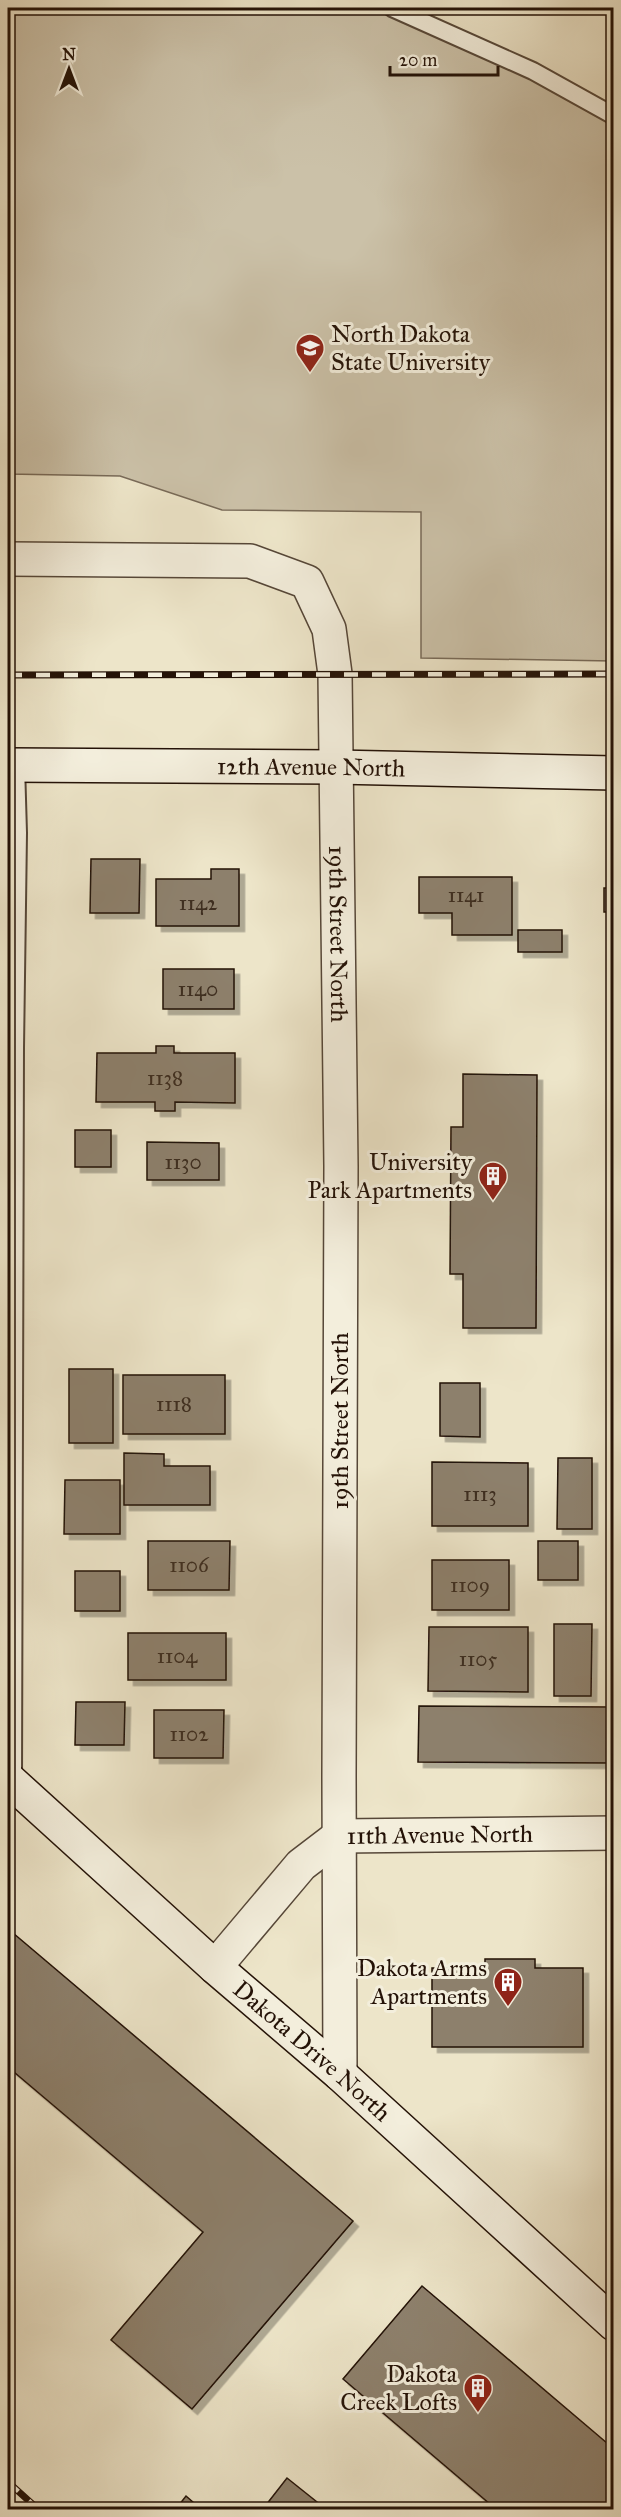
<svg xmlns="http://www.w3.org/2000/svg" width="621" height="2517" font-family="'IM FELL Great Primer',serif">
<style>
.green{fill:#cbc1a8;stroke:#786a58;stroke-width:1.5}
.building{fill:#8d806c;stroke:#241207;stroke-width:1.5;filter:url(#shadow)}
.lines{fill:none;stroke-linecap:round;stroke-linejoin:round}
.lane-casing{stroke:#564738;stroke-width:20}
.street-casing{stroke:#564738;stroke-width:36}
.secondary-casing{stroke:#241207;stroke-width:36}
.lane{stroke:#f3eedc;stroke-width:16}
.street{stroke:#f3eedc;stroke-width:33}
.secondary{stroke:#f3eedc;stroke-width:33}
.rail-casing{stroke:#241207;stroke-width:7}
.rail{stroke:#f3eedc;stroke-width:4.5;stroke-dasharray:14;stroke-linecap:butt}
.labels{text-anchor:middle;stroke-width:6;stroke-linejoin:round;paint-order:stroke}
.number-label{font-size:21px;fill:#3e2e20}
.poi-label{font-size:24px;fill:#241207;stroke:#f3eedc;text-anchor:end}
.street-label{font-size:24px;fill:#241207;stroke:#f3eedc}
</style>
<defs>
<filter id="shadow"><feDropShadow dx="5.5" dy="5.5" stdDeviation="0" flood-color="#0004"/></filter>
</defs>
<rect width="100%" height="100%" fill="#ede5c9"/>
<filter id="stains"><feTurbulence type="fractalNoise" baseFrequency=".00333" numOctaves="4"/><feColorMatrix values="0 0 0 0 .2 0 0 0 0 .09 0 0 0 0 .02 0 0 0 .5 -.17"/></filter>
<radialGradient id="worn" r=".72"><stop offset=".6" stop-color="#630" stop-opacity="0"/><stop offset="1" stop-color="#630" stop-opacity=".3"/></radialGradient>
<path class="green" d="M 8,8 L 383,8 L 613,118 L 613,661 L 421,658 L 421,512 L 222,510 L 120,476 L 8,474 Z"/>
<g class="building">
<path d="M 91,859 L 140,859 L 139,913 L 90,913 Z"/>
<path d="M 211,869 L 239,869 L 239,926 L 156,926 L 156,879 L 211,879 Z"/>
<path d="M 419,877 L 512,877 L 512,935 L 452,935 L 452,913 L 419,913 Z"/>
<rect x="604" y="888" width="10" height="24"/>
<rect x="518" y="930" width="44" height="22"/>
<rect x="163" y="969" width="71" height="40"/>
<path d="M 156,1046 L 174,1046 L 174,1053 L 235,1053 L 235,1103 L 175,1102 L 175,1111 L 155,1111 L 155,1102 L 96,1102 L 97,1053 L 156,1053 Z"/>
<path d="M 463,1074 L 537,1075 L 536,1328 L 463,1328 L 463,1274 L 450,1274 L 451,1127 L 463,1127 Z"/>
<rect x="75" y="1130" width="36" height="37"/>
<path d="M 147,1142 L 219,1143 L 219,1180 L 147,1180 Z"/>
<rect x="69" y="1369" width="44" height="74"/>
<rect x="123" y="1375" width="102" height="59"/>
<path d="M 440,1383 L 480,1383 L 480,1437 L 440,1436 Z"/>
<path d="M 124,1453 L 164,1454 L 164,1466 L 210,1466 L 210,1505 L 124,1505 Z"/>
<path d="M 558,1458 L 592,1458 L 592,1529 L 557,1529 Z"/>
<path d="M 432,1462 L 528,1463 L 528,1526 L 432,1526 Z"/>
<path d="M 65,1480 L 120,1480 L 120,1534 L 64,1534 Z"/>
<path d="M 148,1541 L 230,1541 L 229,1590 L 148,1590 Z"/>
<rect x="538" y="1541" width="40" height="39"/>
<rect x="432" y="1560" width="77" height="50"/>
<rect x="75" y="1571" width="45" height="40"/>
<path d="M 554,1624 L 592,1624 L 591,1696 L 554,1696 Z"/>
<path d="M 429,1627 L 528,1627 L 528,1692 L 428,1691 Z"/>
<rect x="128" y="1633" width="98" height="47"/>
<path d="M 76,1702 L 125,1702 L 124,1745 L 75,1745 Z"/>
<path d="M 419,1706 L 613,1707 L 613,1763 L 418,1762 Z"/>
<path d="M 154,1710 L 224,1710 L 223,1758 L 154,1758 Z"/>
<path d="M 13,1933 L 353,2221 L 192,2409 L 111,2340 L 203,2232 L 8,2067 L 8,1940 Z"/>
<path d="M 485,1959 L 535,1959 L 535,1968 L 583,1968 L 583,2047 L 432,2047 L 432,1968 L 485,1968 Z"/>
<path d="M 422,2286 L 614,2449 L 614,2510 L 497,2510 L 343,2379 Z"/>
<path d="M 287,2478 L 327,2510 L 271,2510 L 266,2505 Z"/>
<path d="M 186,2496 L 202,2510 L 175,2510 Z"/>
</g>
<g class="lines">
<g class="lane-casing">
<g id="lane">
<path d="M 392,8 L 533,71 L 614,116"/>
<path d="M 13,1784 L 15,1048 L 18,833 L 16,765"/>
</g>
</g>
<g class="street-casing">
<g id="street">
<path id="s1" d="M 8,559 L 250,561 L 307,582 L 329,629 L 335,674 L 341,1166 L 339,1776 L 340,2074"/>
<path id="s2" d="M 215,1967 L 301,1865 L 339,1836 L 614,1833"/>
</g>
</g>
<g class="secondary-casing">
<g id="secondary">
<path id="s3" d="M 8,765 L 336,767 L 614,773"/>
<path id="s4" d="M 8,1779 L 215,1967 L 340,2074 L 614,2324"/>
</g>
</g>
<use href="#lane" class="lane"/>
<use href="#street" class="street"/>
<use href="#secondary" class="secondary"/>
<g class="rail-casing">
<g id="rail">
<path d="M 8,675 L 614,674"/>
<path d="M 8,2482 L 39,2510"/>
</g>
</g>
<use href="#rail" class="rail"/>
</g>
<defs>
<g id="university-pin" transform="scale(1.5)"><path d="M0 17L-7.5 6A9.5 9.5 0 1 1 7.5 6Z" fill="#8f2418" stroke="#f3eedc"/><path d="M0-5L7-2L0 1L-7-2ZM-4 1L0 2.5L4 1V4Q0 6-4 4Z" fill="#fff"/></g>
<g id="building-pin" transform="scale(1.5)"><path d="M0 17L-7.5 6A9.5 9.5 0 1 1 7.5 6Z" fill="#8f2418" stroke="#f3eedc"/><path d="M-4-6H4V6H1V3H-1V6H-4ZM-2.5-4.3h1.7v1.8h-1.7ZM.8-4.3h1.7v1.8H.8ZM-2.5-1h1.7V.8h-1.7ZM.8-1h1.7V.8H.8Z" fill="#fff"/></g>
</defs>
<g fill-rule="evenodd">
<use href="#university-pin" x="310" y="348"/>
<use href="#building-pin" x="493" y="1176"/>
<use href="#building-pin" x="508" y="1982"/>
<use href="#building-pin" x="478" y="2388"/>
</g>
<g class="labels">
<g class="number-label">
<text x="466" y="902">1141</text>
<text x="198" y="910">1142</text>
<text x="198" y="996">1140</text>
<text x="165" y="1085">1138</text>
<text x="183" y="1169">1130</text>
<text x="174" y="1411">1118</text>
<text x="480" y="1501">1113</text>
<text x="189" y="1572">1106</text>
<text x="470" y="1592">1109</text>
<text x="177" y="1663">1104</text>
<text x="478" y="1666">1105</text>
<text x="189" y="1741">1102</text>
</g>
<g class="poi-label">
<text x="331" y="342" text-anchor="start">North Dakota<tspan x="331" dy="28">State University</tspan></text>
<text x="472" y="1170">University<tspan x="472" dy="28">Park Apartments</tspan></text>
<text x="487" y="1976">Dakota Arms<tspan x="487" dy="28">Apartments</tspan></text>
<text x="457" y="2382">Dakota<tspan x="457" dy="28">Creek Lofts</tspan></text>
</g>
<g class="street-label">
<text dy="8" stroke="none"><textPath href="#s3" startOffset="303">12th Avenue North</textPath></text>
<text dy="8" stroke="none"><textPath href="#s1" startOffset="660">19th Street North</textPath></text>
<text transform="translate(340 1421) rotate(-90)" y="8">19th Street North</text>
<text dy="8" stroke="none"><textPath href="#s2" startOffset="282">11th Avenue North</textPath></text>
<text dy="8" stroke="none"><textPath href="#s4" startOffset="408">Dakota Drive North</textPath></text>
</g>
</g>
<rect width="621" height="2517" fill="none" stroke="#ede5c9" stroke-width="30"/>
<rect x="9" y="9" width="603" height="2499" fill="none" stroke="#241207" stroke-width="3"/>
<rect x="15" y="15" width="591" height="2487" fill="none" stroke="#241207" stroke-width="1.5"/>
<g transform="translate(69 69)" stroke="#f3eedc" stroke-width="4.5" paint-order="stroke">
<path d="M0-4.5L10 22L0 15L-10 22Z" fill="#241207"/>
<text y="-9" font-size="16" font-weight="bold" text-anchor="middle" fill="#241207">N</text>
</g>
<path d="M390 66v9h108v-9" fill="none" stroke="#241207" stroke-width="3"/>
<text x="399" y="66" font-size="18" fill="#241207" stroke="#f3eedc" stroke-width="4.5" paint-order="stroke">20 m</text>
<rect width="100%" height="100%" filter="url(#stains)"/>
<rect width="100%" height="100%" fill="url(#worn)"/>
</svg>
